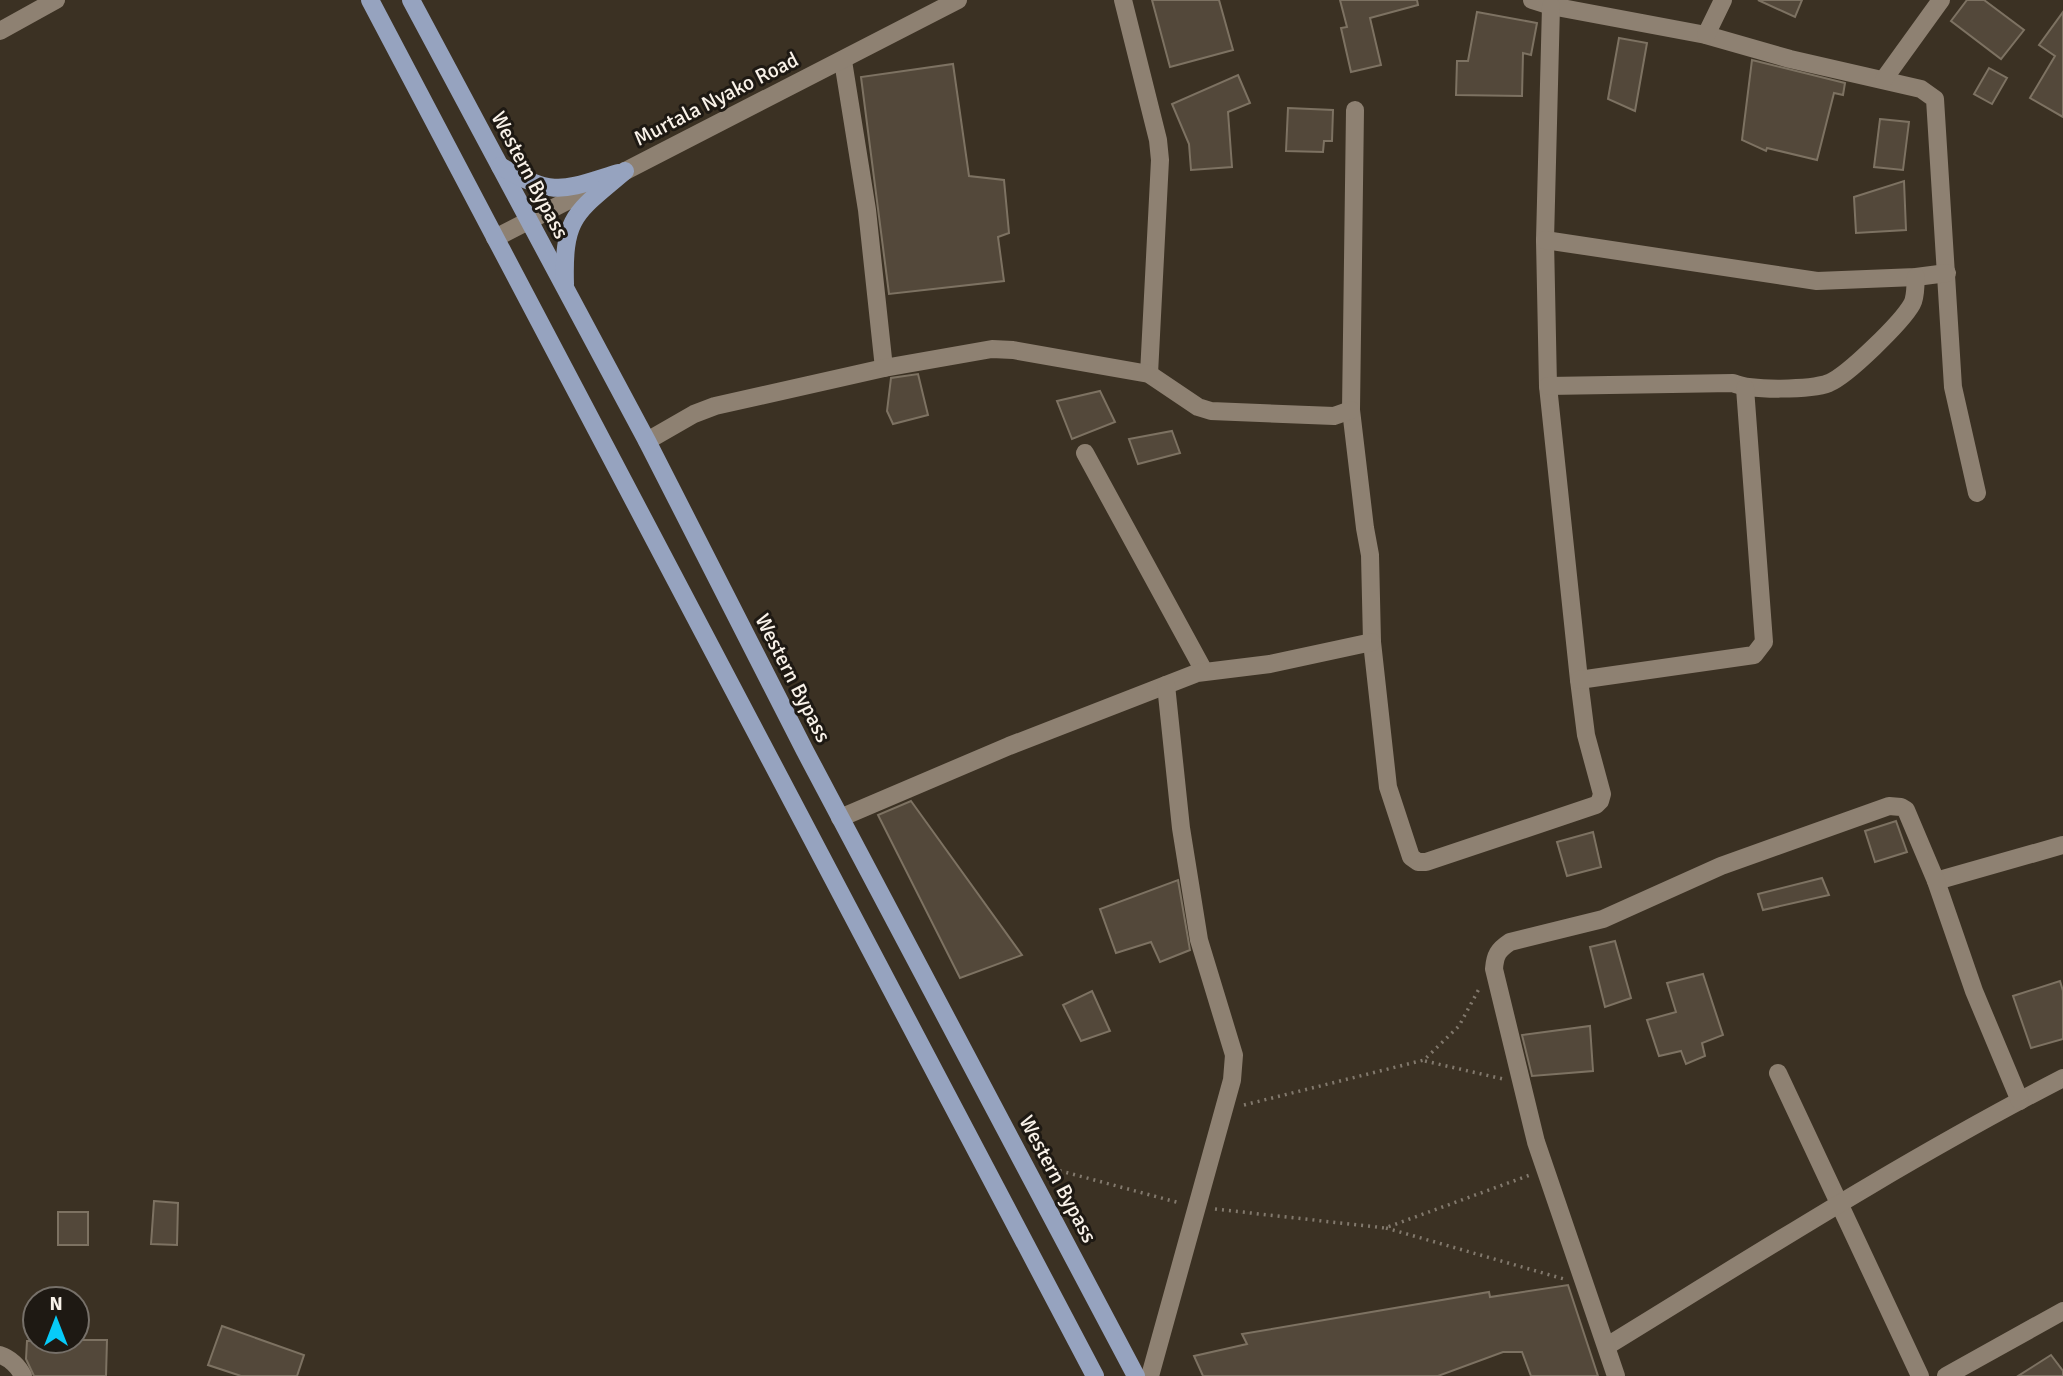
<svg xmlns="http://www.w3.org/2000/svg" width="2063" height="1376" font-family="Signika,sans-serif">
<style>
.building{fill:#53483a;stroke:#7d7262;stroke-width:2}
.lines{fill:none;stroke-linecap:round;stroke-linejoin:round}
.path{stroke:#82796d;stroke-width:3.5;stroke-dasharray:2 5;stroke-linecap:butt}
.minor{stroke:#8e8172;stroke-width:18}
.major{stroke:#96a3bf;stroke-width:18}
.labels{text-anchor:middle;stroke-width:6;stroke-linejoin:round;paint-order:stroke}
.street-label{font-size:21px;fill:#f9f2e9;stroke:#1e1913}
</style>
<rect width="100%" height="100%" fill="#3b3123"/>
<g class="building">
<path d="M 1152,0 L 1219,0 L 1233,50 L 1170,67 Z"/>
<path d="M 1340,0 L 1417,0 L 1418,5 L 1370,18 L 1381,65 L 1351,72 L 1341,28 L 1347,27 Z"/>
<path d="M 1758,0 L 1802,0 L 1795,17 Z"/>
<path d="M 1967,0 L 1984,0 L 2024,30 L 2001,59 L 1951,21 Z"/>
<path d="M 1477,12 L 1537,23 L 1531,55 L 1523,53 L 1522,96 L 1456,95 L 1457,61 L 1468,61 Z"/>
<path d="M 2063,12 L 2063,117 L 2030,98 L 2055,56 L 2039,45 Z"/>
<path d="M 1619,38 L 1647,43 L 1635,111 L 1608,99 Z"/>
<path d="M 1752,60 L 1845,83 L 1843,95 L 1834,93 L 1817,160 L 1767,148 L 1766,151 L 1742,140 Z"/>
<path d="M 953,64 L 969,176 L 1004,180 L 1009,233 L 998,237 L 1004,281 L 889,294 L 861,77 Z"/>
<path d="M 1989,68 L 2007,78 L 1992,104 L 1974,94 Z"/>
<path d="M 1238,75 L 1250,103 L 1228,112 L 1232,167 L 1191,170 L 1189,144 L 1172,104 Z"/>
<path d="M 1288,108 L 1333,110 L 1332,141 L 1324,141 L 1323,152 L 1286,151 Z"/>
<path d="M 1880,119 L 1909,122 L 1903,170 L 1874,167 Z"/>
<path d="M 1904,181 L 1906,230 L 1856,233 L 1854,197 Z"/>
<path d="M 918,374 L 928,415 L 893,424 L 887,411 L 891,378 Z"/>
<path d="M 1100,391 L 1115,422 L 1072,439 L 1057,401 Z"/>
<path d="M 1172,431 L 1180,453 L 1138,464 L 1129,439 Z"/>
<path d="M 911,801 L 1022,955 L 960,978 L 878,815 Z"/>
<path d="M 1896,821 L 1907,852 L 1875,862 L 1865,831 Z"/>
<path d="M 1593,832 L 1601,867 L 1567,876 L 1557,842 Z"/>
<path d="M 1822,878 L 1829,895 L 1763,910 L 1758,894 Z"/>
<path d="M 1178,880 L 1190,950 L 1160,962 L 1151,942 L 1116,953 L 1100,909 Z"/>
<path d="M 1615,941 L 1631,998 L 1605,1007 L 1590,947 Z"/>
<path d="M 1703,974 L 1723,1035 L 1702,1043 L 1705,1056 L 1686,1064 L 1681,1051 L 1659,1056 L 1647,1020 L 1676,1012 L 1667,983 Z"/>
<path d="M 2060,981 L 2063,991 L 2063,1039 L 2031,1048 L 2013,996 Z"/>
<path d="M 1092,991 L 1110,1031 L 1081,1041 L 1063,1005 Z"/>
<path d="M 1590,1026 L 1593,1071 L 1532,1076 L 1522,1035 Z"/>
<path d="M 154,1201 L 178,1203 L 177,1245 L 151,1244 Z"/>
<rect x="58" y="1212" width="30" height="33"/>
<path d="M 1568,1285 L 1598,1376 L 1531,1376 L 1522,1352 L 1503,1352 L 1438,1376 L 1203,1376 L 1194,1356 L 1247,1344 L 1242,1334 L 1489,1292 L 1490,1297 Z"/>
<path d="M 222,1326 L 304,1355 L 297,1376 L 241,1376 L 208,1365 Z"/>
<path d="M 77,1340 L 107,1340 L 106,1376 L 34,1376 L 26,1359 L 27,1341 Z"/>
<path d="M 2051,1355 L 2063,1371 L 2063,1376 L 2018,1376 Z"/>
</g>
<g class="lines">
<g class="path">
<path d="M 1425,1061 L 1503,1079"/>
<path d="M 1244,1105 L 1424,1060 L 1459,1026 L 1480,987"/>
<path d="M 1046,1167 L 1180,1203"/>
<path d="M 1215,1209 L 1385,1228 L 1530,1175"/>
<path d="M 1386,1228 L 1564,1279"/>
</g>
<g class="minor">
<path d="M 1123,0 L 1158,140 L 1160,160 L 1149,374"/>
<path d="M 1532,0 L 1551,6 L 1706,35 L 1790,59 L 1921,89 L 1935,99 L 1953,387 L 1977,493"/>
<path d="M 0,31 L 56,0"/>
<path d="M 1706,35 L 1723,0"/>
<path d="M 843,61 L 867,210 L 884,368"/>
<path d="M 1884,79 L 1941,0"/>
<path d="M 1355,110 L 1351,410 L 1365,528 L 1370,555 L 1372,642 L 1388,787 L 1411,857 L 1418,862 L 1426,862 L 1596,805 L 1600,801 L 1602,794 L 1586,735 L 1579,680 L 1548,386 L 1545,240 L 1551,6"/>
<path d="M 495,238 L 958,0"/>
<path d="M 1545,240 L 1817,281 L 1916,277 L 1947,273"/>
<path d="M 1548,386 L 1733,383 C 1750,391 1811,390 1829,383 C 1848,375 1902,322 1912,304 C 1916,297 1915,286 1916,277"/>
<path d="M 647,441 L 694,414 L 715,406 L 884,368 L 992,349 L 1013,350 L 1149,374 L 1198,407 L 1211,411 L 1334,416 L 1351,410"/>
<path d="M 1085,453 L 1204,671"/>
<path d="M 1579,680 L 1754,655 L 1764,642 L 1745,388"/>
<path d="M 840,818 L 1009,746 L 1197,673 L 1270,664 L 1372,642"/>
<path d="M 1936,881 L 2063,845"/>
<path d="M 1778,1073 L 1920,1376"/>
<path d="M 1607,1346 C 1757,1254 1906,1159 2063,1078"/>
<path d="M 0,1355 C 10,1358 19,1367 23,1376"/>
<path d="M 1150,1376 L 1232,1080 L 1234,1055 L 1199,940 L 1181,828 L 1166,685"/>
<path d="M 1616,1376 L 1536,1142 L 1494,969 C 1495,955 1498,950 1510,942 L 1603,919 L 1721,866 L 1889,806 L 1901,807 L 1906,810 L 1936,881 L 1974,991 L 2020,1101"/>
<path d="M 1946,1376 L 2063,1311"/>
</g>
<g class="major">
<path d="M 370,0 L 1095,1376"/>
<path d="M 411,0 L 647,441 L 805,751 L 1136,1376"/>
<path d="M 500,166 C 555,197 560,191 618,173"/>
<path d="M 565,284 C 563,215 576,213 625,171"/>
</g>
</g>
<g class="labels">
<g class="street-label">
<text transform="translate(716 99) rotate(-27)" y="7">Murtala Nyako Road</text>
<text transform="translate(530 175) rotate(62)" y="7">Western Bypass</text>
<text transform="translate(793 678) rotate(63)" y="7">Western Bypass</text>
<text transform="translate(1058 1179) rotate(62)" y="7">Western Bypass</text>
</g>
</g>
<g transform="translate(56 1320)"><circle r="33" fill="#1e1913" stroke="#767069" stroke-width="2"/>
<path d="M0-5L12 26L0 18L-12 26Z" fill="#07cbf9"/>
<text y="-10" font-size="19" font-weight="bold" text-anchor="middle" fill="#f9f2e9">N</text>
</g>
</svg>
